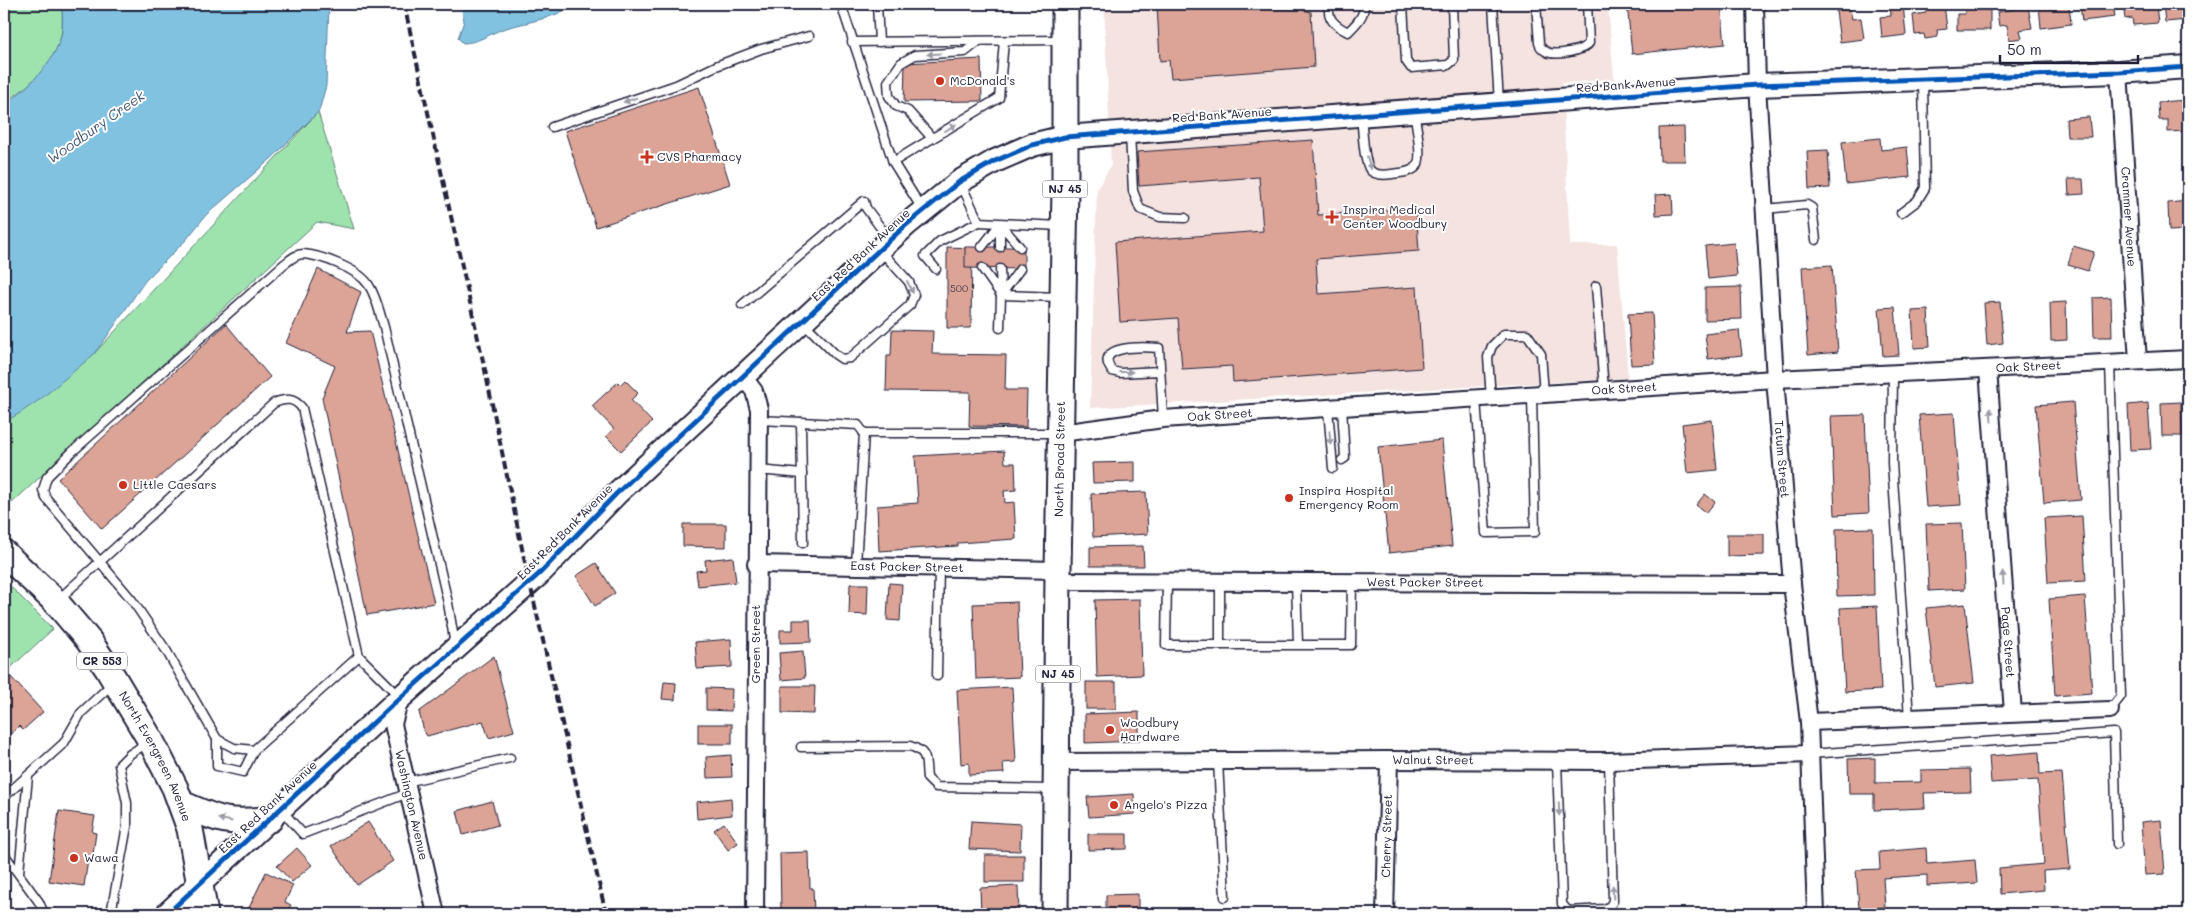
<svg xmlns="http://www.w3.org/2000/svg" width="2192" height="918" font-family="Mali,sans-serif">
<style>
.built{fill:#f4e3e0}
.green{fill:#9ee3ae;stroke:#608274}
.water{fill:#81c2e1;stroke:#5b829f}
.building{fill:#dca397;stroke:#22223b}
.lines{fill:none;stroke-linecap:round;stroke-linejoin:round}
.lane-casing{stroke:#22223b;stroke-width:11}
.street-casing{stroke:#22223b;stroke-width:20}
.secondary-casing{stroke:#22223b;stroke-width:26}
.primary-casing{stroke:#22223b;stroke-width:29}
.lane{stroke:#fff;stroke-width:8}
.street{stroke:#fff;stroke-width:16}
.secondary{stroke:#fff;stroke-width:22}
.primary{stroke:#fff;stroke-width:25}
.rail{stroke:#22223b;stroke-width:4;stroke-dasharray:8 4;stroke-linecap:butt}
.cycleway-casing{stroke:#fff;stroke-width:8}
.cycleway{stroke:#0057b8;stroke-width:5}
.oneway{fill:#9c9ca7}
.poi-dot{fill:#c8321e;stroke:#fff;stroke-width:2}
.labels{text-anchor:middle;stroke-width:4;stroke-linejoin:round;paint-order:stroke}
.number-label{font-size:10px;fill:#504252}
.shield{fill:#fff;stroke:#646476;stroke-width:1}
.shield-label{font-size:11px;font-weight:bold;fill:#22223b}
.poi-label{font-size:12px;fill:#22223b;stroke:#fff;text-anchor:start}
.street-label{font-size:12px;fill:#22223b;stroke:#fff}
.water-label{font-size:14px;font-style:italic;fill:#435a75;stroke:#fff}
</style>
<rect width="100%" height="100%" fill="#fff"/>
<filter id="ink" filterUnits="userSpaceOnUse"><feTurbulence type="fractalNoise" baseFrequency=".02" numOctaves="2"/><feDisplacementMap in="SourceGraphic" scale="10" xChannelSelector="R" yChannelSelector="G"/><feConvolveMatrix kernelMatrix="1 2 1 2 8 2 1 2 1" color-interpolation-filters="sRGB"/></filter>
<g filter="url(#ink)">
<path class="built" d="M 1104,4 L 1608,4 L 1614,79 L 1562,83 L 1570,245 L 1617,244 L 1628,378 L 1090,408 L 1097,190 L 1111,165 Z"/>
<g class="green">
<path d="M 4,4 L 62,4 C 62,14 63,25 61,35 C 56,61 26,91 4,102 Z"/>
<path d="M 318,112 L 354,229 L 317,222 L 12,503 L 4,496 L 4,408 L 92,356 Z"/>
<path d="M 4,580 L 53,629 L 4,674 Z"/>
</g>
<g class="water">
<path d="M 62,4 L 329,4 L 326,86 L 319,111 L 272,158 L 206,215 L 186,240 L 145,281 L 106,338 L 92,356 L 42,398 L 20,413 L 4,422 L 4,105 C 26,90 55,62 61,36 C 64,26 62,14 62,4 Z"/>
<path d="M 461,4 L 575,4 C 553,20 528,21 503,29 C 489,34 478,43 463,43 L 458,38 L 464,21 Z"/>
</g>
<g class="building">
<path d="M 1157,4 L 1303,4 L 1303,10 L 1311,12 L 1314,67 L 1171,78 L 1169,60 L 1160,61 Z"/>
<path d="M 1627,4 L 1721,4 L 1725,44 L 1632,54 Z"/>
<path d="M 1890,4 L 1903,4 L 1906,35 L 1882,38 L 1880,17 L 1891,16 Z"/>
<path d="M 1925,4 L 1944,4 L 1947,29 L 1937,30 L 1938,37 L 1925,39 L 1924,34 L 1915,35 L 1913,15 L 1926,13 Z"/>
<path d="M 1965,4 L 1976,4 L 1976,10 L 1990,10 L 1990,30 L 1957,30 L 1957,14 L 1965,14 Z"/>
<path d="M 2051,4 L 2069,4 L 2071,24 L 2041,28 L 2039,5 Z"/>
<path d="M 2080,4 L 2113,4 L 2115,17 L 2082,21 Z"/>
<path d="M 2123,4 L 2156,4 L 2158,23 L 2133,25 L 2132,18 L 2125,19 Z"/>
<path d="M 2163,4 L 2188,4 L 2188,20 L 2165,22 Z"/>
<path d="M 2028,7 L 2032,28 L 2020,30 L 2022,38 L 2009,40 L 2007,25 L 1999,26 L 1997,12 Z"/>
<path d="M 1850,9 L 1852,19 L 1861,18 L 1864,39 L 1840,42 L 1836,11 Z"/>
<path d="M 981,59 L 982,101 L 904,102 L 905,63 Z"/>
<path d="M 699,87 L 730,184 L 596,227 L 565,131 Z"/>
<path d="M 2188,100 L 2188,131 L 2168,132 L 2168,120 L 2159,120 L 2158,102 Z"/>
<path d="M 2089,117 L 2091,137 L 2067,137 L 2066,119 Z"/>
<path d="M 1684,127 L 1685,161 L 1660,161 L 1659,128 Z"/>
<path d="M 1880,138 L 1881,150 L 1907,147 L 1910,177 L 1846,184 L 1842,142 Z"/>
<path d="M 1313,140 L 1318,215 L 1416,208 L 1419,251 L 1316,259 L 1318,294 L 1417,287 L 1422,368 L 1233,382 L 1232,366 L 1182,369 L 1178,318 L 1120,322 L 1115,242 L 1263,231 L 1259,177 L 1139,186 L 1137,152 Z"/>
<path d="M 1828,150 L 1830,188 L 1809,189 L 1807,151 Z"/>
<path d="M 2068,179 L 2083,179 L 2084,194 L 2069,195 Z"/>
<path d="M 1672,194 L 1673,214 L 1656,215 L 1655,195 Z"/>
<path d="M 2188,201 L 2188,230 L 2169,231 L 2168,203 Z"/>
<path d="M 1734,243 L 1737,276 L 1708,279 L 1705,246 Z"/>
<path d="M 2073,246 L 2094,252 L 2088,271 L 2068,265 Z"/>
<path d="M 947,247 L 972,248 L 971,328 L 947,328 Z"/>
<path d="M 965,247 L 1024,247 L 1024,269 L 965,268 Z"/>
<path d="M 1832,265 L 1838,352 L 1808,355 L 1802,267 Z"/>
<path d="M 318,269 L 361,292 L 347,332 L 370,331 L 434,603 L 367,615 L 322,398 L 335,366 L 286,343 Z"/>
<path d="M 2188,282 L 2188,312 L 2185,312 L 2182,283 Z"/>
<path d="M 1741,287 L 1742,319 L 1705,320 L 1705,288 Z"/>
<path d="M 2111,297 L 2112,337 L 2094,337 L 2093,298 Z"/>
<path d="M 2000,302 L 2003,343 L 1987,345 L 1984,303 Z"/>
<path d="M 2066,302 L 2067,340 L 2051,341 L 2050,303 Z"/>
<path d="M 1895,307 L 1899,355 L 1883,356 L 1879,308 Z"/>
<path d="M 1928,310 L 1930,347 L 1914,348 L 1912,311 Z"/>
<path d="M 1652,313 L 1655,364 L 1631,365 L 1628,314 Z"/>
<path d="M 226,324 L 270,377 L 102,529 L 58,479 Z"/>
<path d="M 892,330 L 933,331 L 932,354 L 1006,355 L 1005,390 L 1027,390 L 1026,427 L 969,426 L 970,392 L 886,391 L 887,356 L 891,356 Z"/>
<path d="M 1739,330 L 1742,355 L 1708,359 L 1705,334 Z"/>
<path d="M 625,380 L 638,393 L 631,400 L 652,422 L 621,451 L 606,436 L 614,429 L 592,406 L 618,382 L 620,385 Z"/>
<path d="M 2073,402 L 2081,500 L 2044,503 L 2036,405 Z"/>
<path d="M 2181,402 L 2182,436 L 2162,436 L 2161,403 Z"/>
<path d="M 2148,403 L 2151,449 L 2130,450 L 2128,405 Z"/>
<path d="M 1954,413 L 1961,505 L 1926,507 L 1919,415 Z"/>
<path d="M 1865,415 L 1869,513 L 1835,515 L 1831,416 Z"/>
<path d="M 1712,420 L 1717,470 L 1687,473 L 1682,424 Z"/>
<path d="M 1442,440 L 1452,546 L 1389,553 L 1378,447 Z"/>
<path d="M 1004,451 L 1005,463 L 1015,463 L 1016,490 L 1004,491 L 1005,503 L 1014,502 L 1016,539 L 958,543 L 958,546 L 879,551 L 877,506 L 918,503 L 915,456 Z"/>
<path d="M 1135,462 L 1135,482 L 1093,483 L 1092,463 Z"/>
<path d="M 1146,492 L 1148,534 L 1093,537 L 1091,494 Z"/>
<path d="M 1705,494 L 1715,502 L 1706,513 L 1696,505 Z"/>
<path d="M 2082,516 L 2086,581 L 2048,583 L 2044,518 Z"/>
<path d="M 1962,523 L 1965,589 L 1929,591 L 1926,524 Z"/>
<path d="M 683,524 L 726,524 L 726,547 L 683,546 Z"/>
<path d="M 1873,528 L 1874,595 L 1837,596 L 1836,529 Z"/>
<path d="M 1727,534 L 1764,534 L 1764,555 L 1727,556 Z"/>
<path d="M 1143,546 L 1144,566 L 1090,566 L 1090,547 Z"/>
<path d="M 733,557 L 736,582 L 698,586 L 696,571 L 706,570 L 705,560 Z"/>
<path d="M 596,563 L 615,593 L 595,606 L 576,576 Z"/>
<path d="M 889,583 L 902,584 L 900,621 L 887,620 Z"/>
<path d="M 850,584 L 868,584 L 867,615 L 849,614 Z"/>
<path d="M 2085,596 L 2092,693 L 2055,696 L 2049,599 Z"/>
<path d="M 1140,599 L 1142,675 L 1097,677 L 1095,600 Z"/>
<path d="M 1017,602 L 1020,677 L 976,679 L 973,604 Z"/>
<path d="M 1965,604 L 1974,683 L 1935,687 L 1926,608 Z"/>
<path d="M 1877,606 L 1881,690 L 1845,692 L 1840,608 Z"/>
<path d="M 793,620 L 810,620 L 811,642 L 780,643 L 780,630 L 793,630 Z"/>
<path d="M 731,639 L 732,667 L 697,669 L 695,642 Z"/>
<path d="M 803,651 L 805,678 L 781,680 L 779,653 Z"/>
<path d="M 494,656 L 514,731 L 489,738 L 483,721 L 427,736 L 424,731 L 419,712 Z"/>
<path d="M 11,677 L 43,712 L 23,730 L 19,726 L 4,740 L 4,683 Z"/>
<path d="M 664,682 L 676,683 L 675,700 L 662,699 Z"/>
<rect x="1086" y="682" width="30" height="27"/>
<path d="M 782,686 L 815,686 L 814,714 L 782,713 Z"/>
<path d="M 1012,687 L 1016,762 L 1003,763 L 1004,773 L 969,775 L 969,763 L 961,764 L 957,690 Z"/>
<path d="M 706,688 L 732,689 L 731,711 L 706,710 Z"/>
<path d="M 1139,712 L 1139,741 L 1085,743 L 1085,714 Z"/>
<rect x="698" y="724" width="34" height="20"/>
<path d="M 2039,752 L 2040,774 L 2062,773 L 2070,869 L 2043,871 L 2044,890 L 2000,894 L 1999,868 L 2044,864 L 2038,780 L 1991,783 L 1989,756 Z"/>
<path d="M 731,755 L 732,777 L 707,778 L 706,757 Z"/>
<path d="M 1875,758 L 1875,783 L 1921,782 L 1921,770 L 1970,769 L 1971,792 L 1924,793 L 1925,808 L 1874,810 L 1874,794 L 1849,794 L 1848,759 Z"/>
<path d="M 1134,794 L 1135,814 L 1089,817 L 1087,797 Z"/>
<path d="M 731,798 L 732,815 L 697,819 L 696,802 Z"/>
<path d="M 492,801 L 498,825 L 463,835 L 457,811 Z"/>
<path d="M 59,811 L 95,816 L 92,832 L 96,833 L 92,861 L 88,860 L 84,886 L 49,881 Z"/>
<path d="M 2161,820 L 2165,874 L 2145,875 L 2141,822 Z"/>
<path d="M 971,821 L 1021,824 L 1020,851 L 969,849 Z"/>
<path d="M 368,822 L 393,861 L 357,885 L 331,846 Z"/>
<path d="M 724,823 L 738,843 L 728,850 L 714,830 Z"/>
<path d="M 1088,834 L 1127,834 L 1127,849 L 1088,850 Z"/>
<path d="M 297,848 L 312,865 L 292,882 L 277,866 Z"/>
<path d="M 1926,848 L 1927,864 L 1975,860 L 1977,883 L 1927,886 L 1927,875 L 1883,878 L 1885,907 L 1859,909 L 1856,870 L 1880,869 L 1879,852 Z"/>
<path d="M 809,852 L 810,888 L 813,888 L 814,914 L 781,914 L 780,853 Z"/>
<rect x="985" y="855" width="39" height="27"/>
<path d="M 266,872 L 293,885 L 285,902 L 291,905 L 286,914 L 253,914 L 247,912 Z"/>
<path d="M 1018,886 L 1019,914 L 981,914 L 980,888 Z"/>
<path d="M 1138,894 L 1138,914 L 1106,914 L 1106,895 Z"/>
</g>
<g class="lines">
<g class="lane-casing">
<g id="lane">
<path d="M 841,4 L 893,162 L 922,209"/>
<path d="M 877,4 L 879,42"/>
<path d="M 1329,4 C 1327,19 1334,25 1348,32 C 1356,24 1365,16 1364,4"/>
<path d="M 1403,4 L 1406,61 L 1411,68 L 1448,65 L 1454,60 L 1452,4"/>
<path d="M 1493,4 L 1499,103"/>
<path d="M 1536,4 L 1539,43 C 1540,47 1543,50 1547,52 C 1555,56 1584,51 1589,43 L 1587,4"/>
<path d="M 852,42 L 1061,40"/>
<path d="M 1361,117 C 1363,130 1363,160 1370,170 C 1375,176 1385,175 1392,174 C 1400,173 1411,173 1417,166 C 1423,157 1416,124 1414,112"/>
<path d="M 552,127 L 676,85 L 716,66 L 761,49 L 809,36"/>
<path d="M 1130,134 L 1133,191 L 1140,209 L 1160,217 L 1185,218"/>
<path d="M 932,138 L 908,111 L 896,106 L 889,96 L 888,82 L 901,63 L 915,55 L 965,52 L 979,41"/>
<path d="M 893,162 L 999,98 L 1004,41"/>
<path d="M 961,184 L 979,222 L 1060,226"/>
<path d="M 1765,209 L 1807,205 L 1812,208 L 1816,240"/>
<path d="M 1901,213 L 1917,201 L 1925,188 L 1923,81"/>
<path d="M 982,247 L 1000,224"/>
<path d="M 1000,247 L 1000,224 L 1020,247"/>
<path d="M 982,268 L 1001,295"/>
<path d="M 936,269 L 925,256 L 940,241 L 979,222"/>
<path d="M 1000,269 L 1001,295"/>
<path d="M 1596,286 L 1604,390"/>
<path d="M 1001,295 L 1020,269"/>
<path d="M 742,305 L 864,201 L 866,208 L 889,239"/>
<path d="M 803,322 L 836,355 L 842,359 L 850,358 L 910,305 L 914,295 L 909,282 L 881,251"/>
<path d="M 1000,328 L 1001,295 L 1059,297"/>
<path d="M 2110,363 L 2121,696 L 2110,710"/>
<path d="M 1160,371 L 1120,373 L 1112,371 C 1092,344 1145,347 1159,348 L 1163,419"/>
<path d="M 1893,373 L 1892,463 L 1909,718"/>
<path d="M 1491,398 L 1488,357 L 1492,346 L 1504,334 L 1527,334 L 1541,354 L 1544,394"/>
<path d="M 1476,399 L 1486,533 L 1535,532 L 1532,395"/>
<path d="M 1328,409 L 1333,468"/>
<path d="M 759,420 L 801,422"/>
<path d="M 1342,460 L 1345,458 L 1342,407"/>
<path d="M 758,470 L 802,474"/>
<path d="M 803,543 L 801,422 L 858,425 L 864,433"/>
<path d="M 856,565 L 864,433 L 1056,433"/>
<path d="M 1167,581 L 1166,645 L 1351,645 L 1352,582"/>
<path d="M 1220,582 L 1220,645"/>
<path d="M 1296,582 L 1298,644"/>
<path d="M 59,599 L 274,403 C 286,398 294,398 302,408 L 359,656 L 399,696"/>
<path d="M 359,656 L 254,750 L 234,748 L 217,739 L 166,650 L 132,600 L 46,498 L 43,490 L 47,477 L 72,452 L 283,265 C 289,261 295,254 303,254 C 320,255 358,269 368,284 C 376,295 380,314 384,327 L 448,603 L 455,645"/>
<path d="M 937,676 L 939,566"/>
<path d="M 217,739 L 217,766 L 243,772 L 254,750"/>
<path d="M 801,747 L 910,746 C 929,752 925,761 927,778 L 936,787 L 1052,789"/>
<path d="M 1809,754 L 2114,733 L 2117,844"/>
<path d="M 1218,761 L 1225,897"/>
<path d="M 1557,761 L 1562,904 L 1568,911 L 1605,909 L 1610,906 L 1613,901 L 1609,761"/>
<path d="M 406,782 L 510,758"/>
<path d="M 4,797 L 64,743 L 81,713 L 112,684"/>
<path d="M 282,811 L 303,834 L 408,793"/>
<path d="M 4,854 L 39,902 L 44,914"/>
<path d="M 19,873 L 28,776"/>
<path d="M 113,914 L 112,908 L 127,826 L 127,803 L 119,765 L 130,754 L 147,743"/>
</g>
</g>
<g class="street-casing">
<g id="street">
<path id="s1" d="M 1755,4 L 1757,85 L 1775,379 L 1792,584 L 1809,722 L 1816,914"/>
<path id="s2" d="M 2119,72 L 2138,361"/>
<path id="s3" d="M 1988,369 L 2013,713"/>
<path d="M 744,378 L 754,391 L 759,409 L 755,914"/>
<path id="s4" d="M 1061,433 L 1163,419 L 1342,407 L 1775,379 L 2188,359"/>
<path id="s5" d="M 756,564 L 1058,570"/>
<path id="s6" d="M 1059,581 L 1792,584"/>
<path id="s7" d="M 400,698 L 393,724 L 436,914"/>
<path d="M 1809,722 L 2110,710"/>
<path id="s8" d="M 1057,762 L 1389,760 L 1609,761 L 1809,754"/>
<path id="s9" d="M 1385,914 L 1389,760"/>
</g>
</g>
<g class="secondary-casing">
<path id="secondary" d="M 167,914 L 400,698 L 539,574 L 616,494 L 906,225 L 959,182 L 995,161 L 1032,145 L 1065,137 L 1757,85 L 2119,72 L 2188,67"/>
</g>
<g class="primary-casing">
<g id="primary">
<path id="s10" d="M 4,553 L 56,602 L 89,641 L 108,669 L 151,741 L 175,788 L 190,829 L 205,914"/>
<path d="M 182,804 C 219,820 228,825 270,819"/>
<path id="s11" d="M 1055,914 L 1058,570 L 1065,188 L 1065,4"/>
</g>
</g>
<use href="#lane" class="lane"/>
<use href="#street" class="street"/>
<use href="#secondary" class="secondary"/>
<use href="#primary" class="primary"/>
<path class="rail" d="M 404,4 L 485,370 L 524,558 L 606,914"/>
<g class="cycleway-casing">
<path id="cycleway" d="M 167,914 L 400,698 L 539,574 L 616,494 L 906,225 L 959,182 L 995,161 L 1032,145 L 1065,137 L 1757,85 L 2119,72 L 2188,67"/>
</g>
<use href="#cycleway" class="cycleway"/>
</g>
<defs><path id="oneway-solid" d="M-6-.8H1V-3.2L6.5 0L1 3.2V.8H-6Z" transform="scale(1.25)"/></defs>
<g class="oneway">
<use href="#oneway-solid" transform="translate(934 54) rotate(177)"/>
<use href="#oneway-solid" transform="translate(630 100) rotate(161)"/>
<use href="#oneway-solid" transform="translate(950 128) rotate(-31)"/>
<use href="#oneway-solid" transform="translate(1369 163) rotate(73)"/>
<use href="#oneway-solid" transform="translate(910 287) rotate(63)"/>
<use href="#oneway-solid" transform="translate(1126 372)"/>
<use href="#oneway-solid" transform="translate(1991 415) rotate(-94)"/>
<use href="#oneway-solid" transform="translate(1330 438) rotate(85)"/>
<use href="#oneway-solid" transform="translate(2003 578) rotate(-94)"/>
<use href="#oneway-solid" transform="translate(1559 809) rotate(88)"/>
<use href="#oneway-solid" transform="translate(225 820) rotate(-169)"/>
<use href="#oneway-solid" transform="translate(1613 892) rotate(-92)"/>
</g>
</g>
<g class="poi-dot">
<circle cx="940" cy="81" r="5"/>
<path d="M644.5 149.5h5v5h5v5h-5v5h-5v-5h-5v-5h5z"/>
<path d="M1329.5 209.5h5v5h5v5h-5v5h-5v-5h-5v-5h5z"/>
<circle cx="123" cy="485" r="5"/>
<circle cx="1289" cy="498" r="5"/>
<circle cx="1110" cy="730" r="5"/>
<circle cx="1114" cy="805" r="5"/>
<circle cx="74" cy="858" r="5"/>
</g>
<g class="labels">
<g class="number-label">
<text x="959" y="292">500</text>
</g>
<g class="shield">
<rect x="1042.5" y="180.5" width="45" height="17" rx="4"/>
<rect x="77" y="652.5" width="50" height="17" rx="4"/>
<rect x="1035.5" y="665.5" width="45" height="17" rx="4"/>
</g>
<g class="shield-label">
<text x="1065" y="193">NJ 45</text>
<text x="102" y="665">CR 553</text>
<text x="1058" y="678">NJ 45</text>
</g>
<g class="poi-label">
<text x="950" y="85">McDonald's</text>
<text x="657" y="161">CVS Pharmacy</text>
<text x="1343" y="214">Inspira Medical<tspan x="1343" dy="14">Center Woodbury</tspan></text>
<text x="133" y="489">Little Caesars</text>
<text x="1299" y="495">Inspira Hospital<tspan x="1299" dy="14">Emergency Room</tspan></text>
<text x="1120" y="727">Woodbury<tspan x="1120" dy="14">Hardware</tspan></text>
<text x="1124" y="809">Angelo's Pizza</text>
<text x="84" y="862">Wawa</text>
</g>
<g class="street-label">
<text transform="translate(1626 85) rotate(-4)" y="4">Red Bank Avenue</text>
<text transform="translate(1222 115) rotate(-4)" y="4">Red Bank Avenue</text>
<text dy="4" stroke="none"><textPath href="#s2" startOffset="145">Crammer Avenue</textPath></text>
<text transform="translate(861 255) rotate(-43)" y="4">East Red Bank Avenue</text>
<text dy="4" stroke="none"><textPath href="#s4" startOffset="970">Oak Street</textPath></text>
<text dy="4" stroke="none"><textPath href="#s4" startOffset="565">Oak Street</textPath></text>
<text dy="4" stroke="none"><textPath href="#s4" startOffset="160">Oak Street</textPath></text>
<text dy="4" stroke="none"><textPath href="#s11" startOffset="455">North Broad Street</textPath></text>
<text dy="4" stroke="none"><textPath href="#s1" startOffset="456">Tatum Street</textPath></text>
<text transform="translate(565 532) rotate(-45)" y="4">East Red Bank Avenue</text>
<text dy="4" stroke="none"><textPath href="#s5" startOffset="151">East Packer Street</textPath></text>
<text dy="4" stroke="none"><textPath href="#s6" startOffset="366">West Packer Street</textPath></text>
<text dy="4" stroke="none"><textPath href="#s3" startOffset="274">Page Street</textPath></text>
<text transform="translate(756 644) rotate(-90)" y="4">Green Street</text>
<text dy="4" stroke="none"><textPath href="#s10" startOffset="256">North Evergreen Avenue</textPath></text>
<text dy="4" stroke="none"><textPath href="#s8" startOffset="376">Walnut Street</textPath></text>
<text dy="4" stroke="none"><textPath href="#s7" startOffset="110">Washington Avenue</textPath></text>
<text transform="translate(268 807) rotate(-43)" y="4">East Red Bank Avenue</text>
<text dy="4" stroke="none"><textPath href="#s9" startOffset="78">Cherry Street</textPath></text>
</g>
<g class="water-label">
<text transform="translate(96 127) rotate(-35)" y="5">Woodbury Creek</text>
</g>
</g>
<rect width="2192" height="918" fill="none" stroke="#fff" stroke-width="20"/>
<rect x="10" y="10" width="2172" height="898" fill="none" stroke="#22223b" stroke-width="2" filter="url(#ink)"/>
<path d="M2000 55v8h138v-8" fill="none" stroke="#22223b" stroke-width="2.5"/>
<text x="2007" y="55" font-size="15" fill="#22223b" stroke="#ffffff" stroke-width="4" paint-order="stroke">50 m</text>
</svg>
